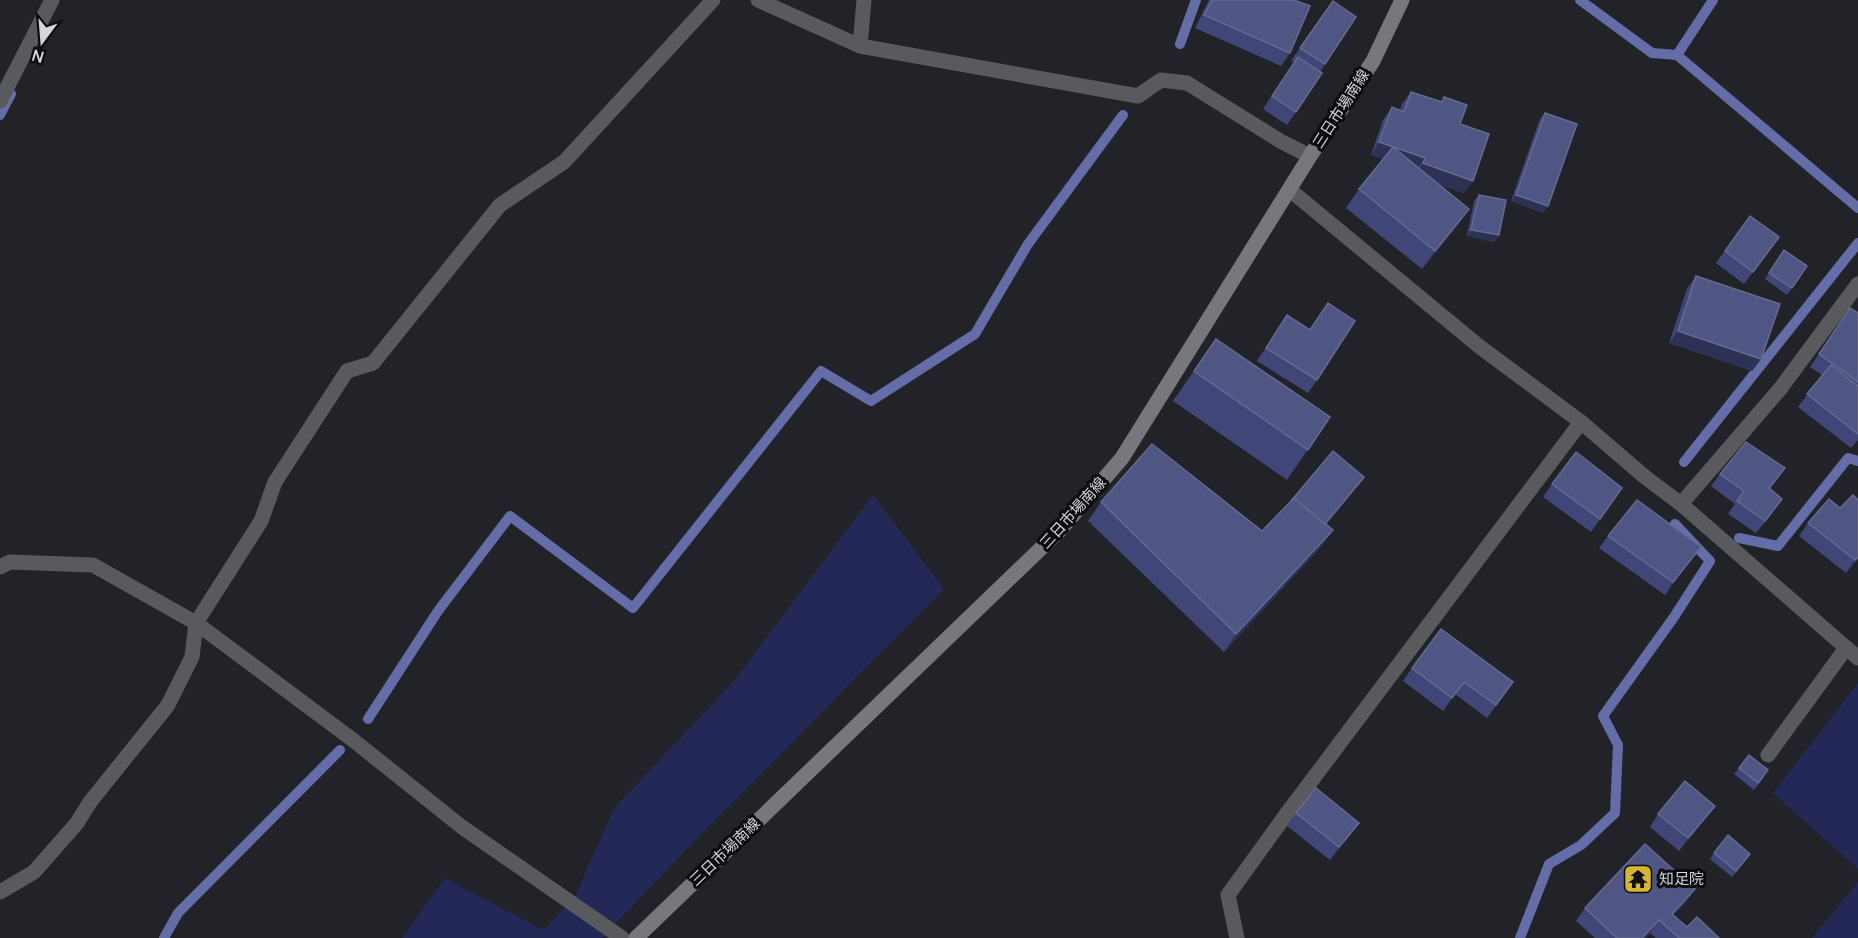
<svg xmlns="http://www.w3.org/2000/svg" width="1858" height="938" font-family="Manrope,'Noto Sans JP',sans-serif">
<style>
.green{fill:#232856}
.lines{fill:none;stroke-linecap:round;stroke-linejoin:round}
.stream{stroke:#646da7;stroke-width:10}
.service{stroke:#595a5d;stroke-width:15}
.minor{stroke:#595a5d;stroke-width:15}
.secondary{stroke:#77787e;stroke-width:15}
.wall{fill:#404778}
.shaded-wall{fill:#2d3254}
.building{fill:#505683;stroke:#656a91;stroke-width:1.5}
.labels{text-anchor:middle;stroke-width:6;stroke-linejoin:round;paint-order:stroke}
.street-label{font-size:15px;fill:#d6d7dc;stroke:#0b0c0f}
.poi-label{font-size:15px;fill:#d6d7dc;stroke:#0b0c0f;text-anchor:start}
</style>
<rect width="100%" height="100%" fill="#212329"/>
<g class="green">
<path d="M 873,495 L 944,589 L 680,856 L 602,938 L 402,938 L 445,878 L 543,930 L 574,898 L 615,807 L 734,681 Z"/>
<path d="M 1858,683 L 1858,869 L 1773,793 Z"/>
<path d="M 1858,882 L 1858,938 L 1812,938 Z"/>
</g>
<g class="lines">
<g class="stream">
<path d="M 1580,0 L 1652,53 L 1677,55"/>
<path d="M 1713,0 L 1677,55 L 1858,208"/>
<path d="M 1180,44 L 1196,0"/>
<path d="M 0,115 L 11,94"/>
<path d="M 1684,462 L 1858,243"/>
<path d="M 1739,538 L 1778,546 L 1848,458 L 1858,461"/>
<path d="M 368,719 L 438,611 L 510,516 L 633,608 L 821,371 L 871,401 L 975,334 L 1028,244 L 1123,115"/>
<path d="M 164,938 L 178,913 L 340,750"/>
<path d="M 1520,938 L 1549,864 L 1581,845 L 1615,813 L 1618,745 L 1603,716 L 1674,617 L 1710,561 L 1675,524"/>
</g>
<g class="service">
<path d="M 860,46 L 864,0"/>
<path d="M 0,892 L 34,872 L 77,823 L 90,802 L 168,705 L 192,657 L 196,623 L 261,521 L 275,482 L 347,371 L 373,363 L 500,205 L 564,162 L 713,0"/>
<path d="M 1237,938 L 1228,895 L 1285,816 L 1581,422"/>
</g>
<g class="minor">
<path d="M 758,0 L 860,46 L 1138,96 L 1161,80 L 1187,83 L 1282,142 L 1310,156"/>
<path d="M 0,101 L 52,0"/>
<path d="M 1290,190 L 1480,347 L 1581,422 L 1645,477 L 1681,504 L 1858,658"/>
<path d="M 1681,504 L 1780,389 L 1858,284"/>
<path d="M 0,567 L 10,562 L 93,565 L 196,623 L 353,740 L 462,827 L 622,938"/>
<path d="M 1768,755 L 1846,648"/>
</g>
<path class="secondary" d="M 636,938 L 1060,530 L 1122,458 L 1310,156 L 1373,61 L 1402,0"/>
</g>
<g class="wall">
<path d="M 1209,0 L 1294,0 L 1290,53 L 1281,66 L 1195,28 Z"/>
<path d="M 1333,1 L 1325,64 L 1320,72 L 1322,73 L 1287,125 L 1263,109 L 1294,62 L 1291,61 Z"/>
<path d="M 1411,92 L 1441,102 L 1444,97 L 1460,124 L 1473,181 L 1464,193 L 1440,185 L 1469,209 L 1456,227 L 1422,269 L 1346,208 L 1359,189 L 1383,159 L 1371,155 L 1383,120 L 1392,107 L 1400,110 L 1402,104 Z"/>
<path d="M 1545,113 L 1543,213 L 1511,201 L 1540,119 Z"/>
<path d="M 1479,195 L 1499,235 L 1494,242 L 1467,236 L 1474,201 Z"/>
<path d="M 1750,216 L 1779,237 L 1744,284 L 1716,263 Z"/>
<path d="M 1784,250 L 1807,266 L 1787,295 L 1765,279 Z"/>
<path d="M 1696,276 L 1761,359 L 1752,371 L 1669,343 L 1687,289 Z"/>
<path d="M 1328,303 L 1317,380 L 1308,393 L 1257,361 L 1287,315 L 1310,330 Z"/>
<path d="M 1850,308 L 1858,313 L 1858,440 L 1851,448 L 1798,407 L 1822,375 L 1810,367 Z"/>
<path d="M 1216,339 L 1330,417 L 1287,480 L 1173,401 Z"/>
<path d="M 1720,474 L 1776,481 L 1770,489 L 1773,512 L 1756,533 L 1728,514 L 1735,504 L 1711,486 Z"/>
<path d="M 1364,477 L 1326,524 L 1320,548 L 1224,652 L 1088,521 L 1101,502 L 1262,531 Z"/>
<path d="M 1552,484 L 1622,488 L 1591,532 L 1543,497 Z"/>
<path d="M 1858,500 L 1858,559 L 1846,573 L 1799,536 L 1808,523 Z"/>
<path d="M 1608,536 L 1701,547 L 1665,595 L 1599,548 Z"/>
<path d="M 1412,668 L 1513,682 L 1487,718 L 1455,694 L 1443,711 L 1403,681 Z"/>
<path d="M 1739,768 L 1764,777 L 1754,790 L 1734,774 Z"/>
<path d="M 1715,806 L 1706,818 L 1679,851 L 1650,827 L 1658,814 Z"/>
<path d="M 1296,813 L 1350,835 L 1330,860 L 1287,826 Z"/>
<path d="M 1714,853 L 1746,860 L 1732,877 L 1710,859 Z"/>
<path d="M 1695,889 L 1686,902 L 1673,915 L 1687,927 L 1719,938 L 1656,938 L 1650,933 L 1645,938 L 1595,938 L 1576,921 L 1585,908 Z"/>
</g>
<g class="shaded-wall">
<path d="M 1379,142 L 1425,158 L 1416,171 L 1371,155 Z"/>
<path d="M 1423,163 L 1473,181 L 1464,193 L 1414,176 Z"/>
<path d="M 1516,195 L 1548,206 L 1543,213 L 1511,201 Z"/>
<path d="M 1469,209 L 1456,227 L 1422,269 L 1435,251 Z"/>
<path d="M 1471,230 L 1499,235 L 1494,242 L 1467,236 Z"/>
<path d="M 1678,331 L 1761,359 L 1752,371 L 1669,343 Z"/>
<path d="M 1785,468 L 1776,481 L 1760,501 L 1769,488 Z"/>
<path d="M 1364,477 L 1360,484 L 1318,534 L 1322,527 Z"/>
<path d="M 1333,530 L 1320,548 L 1224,652 L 1236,634 Z"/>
<path d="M 1701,547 L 1665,595 L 1673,582 Z"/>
<path d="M 1858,557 L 1858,559 L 1846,573 L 1855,560 Z"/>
<path d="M 1715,806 L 1706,818 L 1679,851 L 1688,838 Z"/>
<path d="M 1359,823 L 1350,835 L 1330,860 L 1339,847 Z"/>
<path d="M 1695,889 L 1686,902 L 1663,926 L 1672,914 Z"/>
<path d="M 1659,920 L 1650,933 L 1645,938 L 1642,938 Z"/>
</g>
<g class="building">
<path d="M 1212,0 L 1294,0 L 1310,6 L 1290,53 L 1204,15 Z"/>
<path d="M 1333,1 L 1356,17 L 1325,64 L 1300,48 Z"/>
<path d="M 1298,57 L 1322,73 L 1296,112 L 1272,96 Z"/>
<path d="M 1411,92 L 1442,102 L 1444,97 L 1467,105 L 1460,124 L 1489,134 L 1473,181 L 1423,163 L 1425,158 L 1379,142 L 1392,107 L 1404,112 Z"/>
<path d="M 1545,113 L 1577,124 L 1548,206 L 1516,195 Z"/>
<path d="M 1393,147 L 1469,209 L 1435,251 L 1359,189 Z"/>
<path d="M 1479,195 L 1506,200 L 1499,235 L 1471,230 Z"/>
<path d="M 1750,216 L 1779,237 L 1753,272 L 1725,251 Z"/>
<path d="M 1784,250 L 1807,266 L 1792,288 L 1769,273 Z"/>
<path d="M 1696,276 L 1780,304 L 1761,359 L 1678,331 Z"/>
<path d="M 1328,303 L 1355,321 L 1317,380 L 1266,348 L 1287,315 L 1310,330 Z"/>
<path d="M 1850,308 L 1858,313 L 1858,382 L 1819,354 Z"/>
<path d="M 1216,339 L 1330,417 L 1308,450 L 1194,371 Z"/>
<path d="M 1831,365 L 1858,386 L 1858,434 L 1807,394 Z"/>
<path d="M 1746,442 L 1785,468 L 1769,488 L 1782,499 L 1765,521 L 1737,501 L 1744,491 L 1720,474 Z"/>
<path d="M 1152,444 L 1262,531 L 1294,498 L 1333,530 L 1236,634 L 1101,502 Z"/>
<path d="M 1333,451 L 1364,477 L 1325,524 L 1294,498 L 1291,501 Z"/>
<path d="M 1576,452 L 1622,488 L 1600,519 L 1552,484 Z"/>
<path d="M 1853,495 L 1858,500 L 1858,557 L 1855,560 L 1808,523 L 1829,499 L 1840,508 Z"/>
<path d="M 1637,500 L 1701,547 L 1673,582 L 1608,536 Z"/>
<path d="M 1441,629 L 1513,682 L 1496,705 L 1464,682 L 1452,698 L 1412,668 Z"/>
<path d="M 1749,755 L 1768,770 L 1758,783 L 1739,768 Z"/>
<path d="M 1685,781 L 1715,806 L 1688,838 L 1658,814 Z"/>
<path d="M 1316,788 L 1359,823 L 1339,847 L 1296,813 Z"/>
<path d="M 1728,835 L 1750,854 L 1736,871 L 1714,853 Z"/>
<path d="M 1645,844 L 1695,889 L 1672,914 L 1687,927 L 1697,917 L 1719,938 L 1679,938 L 1659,920 L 1642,938 L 1617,938 L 1585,908 Z"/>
</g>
<defs>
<g id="temple-square" transform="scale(1.5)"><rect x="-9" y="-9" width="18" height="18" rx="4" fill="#d3b635" stroke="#0b0c0f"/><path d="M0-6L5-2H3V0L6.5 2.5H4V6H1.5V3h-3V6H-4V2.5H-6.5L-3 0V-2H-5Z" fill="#111"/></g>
</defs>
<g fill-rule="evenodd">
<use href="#temple-square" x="1638" y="879"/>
</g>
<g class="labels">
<g class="street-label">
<text transform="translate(1341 109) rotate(-57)" y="5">三日市場南線</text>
<text transform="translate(1073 513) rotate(-48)" y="5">三日市場南線</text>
<text transform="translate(725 852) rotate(-44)" y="5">三日市場南線</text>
</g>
<g class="poi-label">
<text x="1659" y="884">知足院</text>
</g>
</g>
<g transform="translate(42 42) rotate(196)" stroke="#0b0c0f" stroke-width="4.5" paint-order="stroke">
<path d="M0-4.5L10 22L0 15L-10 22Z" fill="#d6d7dc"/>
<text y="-9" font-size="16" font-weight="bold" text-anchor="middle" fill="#d6d7dc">N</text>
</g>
</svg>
